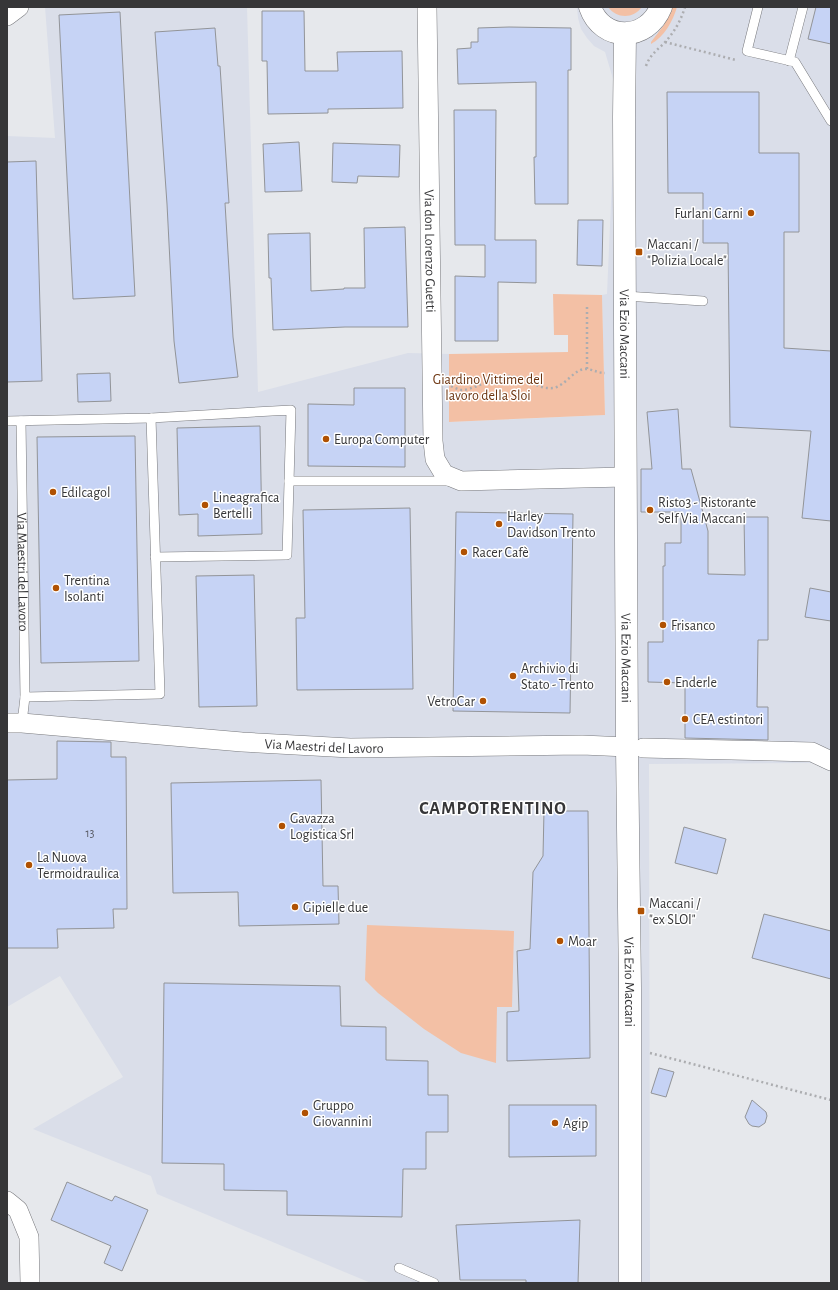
<svg xmlns="http://www.w3.org/2000/svg" width="838" height="1290" font-family="'Alegreya Sans',sans-serif">
<style>
.built{fill:#dadee9}
.green{fill:#f3c0a5}
.building{fill:#c6d3f5;stroke:#929498}
.lines{fill:none;stroke-linecap:round;stroke-linejoin:round}
.service-casing{stroke:#78797d;stroke-width:10}
.minor-casing{stroke:#78797d;stroke-width:20}
.tertiary-casing{stroke:#78797d;stroke-width:23}
.path{stroke:#acadb0;stroke-width:2.5;stroke-dasharray:2 3;stroke-linecap:butt}
.service{stroke:#fff;stroke-width:9}
.minor{stroke:#fff;stroke-width:19}
.tertiary{stroke:#fff;stroke-width:22}
.poi-dot{fill:#b05102;stroke:#fff;stroke-width:1.5}
.labels{text-anchor:middle;stroke-width:3;stroke-linejoin:round;paint-order:stroke}
.number-label{font-size:12px;fill:#5a5d67}
.poi-label{font-size:14px;fill:#363638;stroke:#fff;text-anchor:start}
.street-label{font-size:14px;fill:#363638;stroke:#fff}
.park-label{font-size:14px;fill:#6c340f;stroke:#fff}
.district-label{font-size:18px;font-weight:bold;letter-spacing:1px;fill:#363638;stroke:#fff}
</style>
<rect width="100%" height="100%" fill="#e6e8ec"/>
<path class="built" d="M 45,7 L 247,7 L 258,392 L 408,353 L 449,354 L 450,422 L 605,415 L 602,295 L 607,294 L 616,89 L 605,52 L 594,46 L 587,38 L 581,29 L 578,18 L 577,7 L 831,7 L 831,772 L 812,763 L 649,764 L 650,1283 L 416,1283 L 410,1281 L 409,1283 L 371,1283 L 157,1194 L 151,1176 L 33,1129 L 123,1077 L 60,976 L 7,1007 L 7,136 L 55,138 Z"/>
<g class="green">
<path d="M 608,7 L 642,7 C 633,19 617,19 608,7 Z"/>
<path d="M 671,7 L 677,7 C 673,21 664,37 651,44 L 651,42 L 664,25 Z"/>
<path d="M 553,294 L 602,295 L 605,415 L 449,422 L 449,354 L 568,352 L 568,335 L 554,335 Z"/>
<path d="M 367,925 L 514,931 L 512,1007 L 497,1007 L 496,1063 L 461,1053 L 424,1029 L 378,993 L 365,980 Z"/>
</g>
<g class="building">
<path d="M 816,7 L 831,7 L 831,44 L 808,39 Z"/>
<path d="M 262,11 L 304,11 L 305,71 L 338,71 L 337,52 L 402,51 L 403,108 L 328,109 L 328,113 L 268,114 L 267,61 L 262,61 Z"/>
<path d="M 120,12 L 135,296 L 73,299 L 59,15 Z"/>
<path d="M 509,27 L 571,28 L 571,70 L 568,70 L 568,204 L 535,204 L 534,157 L 536,157 L 536,82 L 458,84 L 457,49 L 471,48 L 471,42 L 478,42 L 478,28 Z"/>
<path d="M 215,28 L 218,66 L 220,66 L 229,203 L 225,203 L 233,337 L 238,377 L 179,383 L 174,341 L 167,204 L 155,32 Z"/>
<path d="M 667,92 L 759,92 L 759,153 L 799,153 L 799,232 L 784,232 L 784,348 L 831,351 L 831,521 L 802,518 L 811,431 L 730,427 L 728,243 L 703,243 L 703,193 L 668,193 Z"/>
<path d="M 454,110 L 496,110 L 495,240 L 536,240 L 536,283 L 498,282 L 498,341 L 455,341 L 455,276 L 485,277 L 485,245 L 455,245 Z"/>
<path d="M 299,142 L 302,191 L 265,192 L 263,144 Z"/>
<path d="M 333,143 L 400,145 L 399,177 L 358,176 L 357,183 L 332,182 Z"/>
<path d="M 36,161 L 42,381 L 7,382 L 7,162 Z"/>
<path d="M 578,220 L 603,220 L 602,266 L 577,265 Z"/>
<path d="M 405,227 L 408,327 L 345,327 L 273,330 L 271,278 L 269,278 L 268,234 L 310,233 L 311,291 L 344,289 L 344,288 L 365,288 L 364,228 Z"/>
<path d="M 110,373 L 111,401 L 78,402 L 77,374 Z"/>
<path d="M 354,388 L 405,388 L 405,467 L 308,466 L 308,404 L 354,405 Z"/>
<path d="M 678,409 L 682,469 L 691,469 L 708,531 L 708,574 L 745,575 L 744,517 L 768,517 L 768,640 L 758,640 L 757,707 L 768,707 L 768,740 L 685,738 L 685,683 L 648,682 L 648,642 L 663,642 L 663,566 L 665,566 L 665,543 L 681,543 L 681,512 L 641,512 L 641,469 L 652,469 L 647,412 Z"/>
<path d="M 260,426 L 262,534 L 198,536 L 198,514 L 179,515 L 177,428 Z"/>
<path d="M 135,436 L 139,661 L 41,663 L 37,437 Z"/>
<path d="M 410,508 L 413,689 L 297,690 L 296,618 L 305,618 L 303,510 Z"/>
<path d="M 456,512 L 573,514 L 570,713 L 453,711 Z"/>
<path d="M 254,575 L 257,706 L 199,707 L 196,576 Z"/>
<path d="M 810,588 L 831,592 L 831,621 L 805,617 Z"/>
<path d="M 57,741 L 111,742 L 111,757 L 126,757 L 127,909 L 113,909 L 114,928 L 57,929 L 58,948 L 7,948 L 7,780 L 57,779 Z"/>
<path d="M 321,780 L 323,886 L 338,886 L 339,924 L 239,926 L 238,892 L 173,893 L 171,783 Z"/>
<path d="M 544,811 L 588,811 L 590,1058 L 507,1061 L 507,1012 L 519,1011 L 517,951 L 530,949 L 533,872 L 543,856 Z"/>
<path d="M 684,827 L 726,839 L 717,874 L 675,863 Z"/>
<path d="M 764,914 L 831,931 L 831,979 L 752,958 Z"/>
<path d="M 164,983 L 340,986 L 341,1026 L 386,1027 L 386,1060 L 428,1061 L 428,1095 L 448,1095 L 448,1132 L 426,1132 L 426,1169 L 403,1169 L 402,1217 L 287,1215 L 287,1191 L 224,1190 L 224,1164 L 162,1163 Z"/>
<path d="M 659,1068 L 674,1072 L 666,1097 L 651,1093 Z"/>
<path d="M 752,1100 L 766,1112 L 767,1116 L 765,1123 L 759,1127 L 752,1126 L 749,1124 L 745,1117 Z"/>
<path d="M 509,1105 L 596,1105 L 596,1156 L 509,1157 Z"/>
<path d="M 67,1182 L 112,1201 L 115,1196 L 148,1210 L 122,1271 L 104,1263 L 111,1246 L 51,1220 Z"/>
<path d="M 580,1220 L 578,1283 L 526,1283 L 526,1280 L 460,1280 L 456,1225 Z"/>
</g>
<g class="lines">
<g class="service-casing">
<g id="service">
<path d="M 758,7 L 747,51 L 795,62 L 831,121"/>
<path d="M 789,61 L 803,7"/>
<path d="M 625,296 L 703,301"/>
<path d="M 7,421 L 151,418 L 291,410 L 287,555 L 155,557"/>
<path id="s1" d="M 21,421 L 25,697 L 22,723"/>
<path d="M 289,481 L 450,481"/>
<path d="M 25,697 L 160,694 L 151,418"/>
<path d="M 399,1268 L 434,1283"/>
</g>
</g>
<g class="minor-casing">
<g id="minor">
<path id="s2" d="M 427,7 L 433,441 L 435,459 L 444,474 L 461,481 L 626,477"/>
<path d="M 7,16 L 19,7"/>
<path id="s3" d="M 7,723 L 22,723 L 242,742 L 350,748 L 582,745 L 627,747"/>
<path d="M 643,748 L 812,752 L 831,761"/>
<path d="M 7,1201 L 18,1210 L 29,1237 L 30,1283"/>
</g>
</g>
<g class="tertiary-casing">
<g id="tertiary">
<path d="M 590,7 C 602,42 647,42 661,7"/>
<path id="s4" d="M 625,34 L 624,117 L 627,747 L 630,988 L 630,1283"/>
</g>
</g>
<g class="path">
<path d="M 665,42 L 736,60"/>
<path d="M 646,66 C 650,54 659,49 666,41 C 675,31 681,20 685,7"/>
<path d="M 587,369 L 587,304"/>
<path d="M 451,386 L 460,390 L 464,390 C 476,388 498,376 508,376 C 523,376 538,390 553,388 C 566,386 574,368 587,369 C 594,370 598,373 605,373"/>
<path d="M 650,1053 L 831,1100"/>
</g>
<use href="#service" class="service"/>
<use href="#minor" class="minor"/>
<use href="#tertiary" class="tertiary"/>
</g>
<g class="poi-dot">
<circle cx="751" cy="213" r="4"/>
<rect x="635" y="248" width="8" height="8" rx="2"/>
<circle cx="326" cy="439" r="4"/>
<circle cx="53" cy="492" r="4"/>
<circle cx="205" cy="505" r="4"/>
<circle cx="650" cy="510" r="4"/>
<circle cx="499" cy="524" r="4"/>
<circle cx="464" cy="552" r="4"/>
<circle cx="56" cy="588" r="4"/>
<circle cx="663" cy="625" r="4"/>
<circle cx="513" cy="676" r="4"/>
<circle cx="667" cy="682" r="4"/>
<circle cx="483" cy="701" r="4"/>
<circle cx="685" cy="719" r="4"/>
<circle cx="282" cy="826" r="4"/>
<circle cx="29" cy="865" r="4"/>
<circle cx="295" cy="907" r="4"/>
<rect x="637" y="907" width="8" height="8" rx="2"/>
<circle cx="560" cy="941" r="4"/>
<circle cx="305" cy="1113" r="4"/>
<circle cx="555" cy="1123" r="4"/>
</g>
<g class="labels">
<g class="number-label">
<text x="90" y="837">13</text>
</g>
<g class="poi-label">
<text x="743" y="218" text-anchor="end">Furlani Carni</text>
<text x="647" y="249">Maccani /<tspan x="647" dy="16">"Polizia Locale"</tspan></text>
<text x="334" y="444">Europa Computer</text>
<text x="61" y="497">Edilcagol</text>
<text x="213" y="502">Lineagrafica<tspan x="213" dy="16">Bertelli</tspan></text>
<text x="658" y="507">Risto3 - Ristorante<tspan x="658" dy="16">Self Via Maccani</tspan></text>
<text x="507" y="521">Harley<tspan x="507" dy="16">Davidson Trento</tspan></text>
<text x="472" y="557">Racer Cafè</text>
<text x="64" y="585">Trentina<tspan x="64" dy="16">Isolanti</tspan></text>
<text x="671" y="630">Frisanco</text>
<text x="521" y="673">Archivio di<tspan x="521" dy="16">Stato - Trento</tspan></text>
<text x="675" y="687">Enderle</text>
<text x="475" y="706" text-anchor="end">VetroCar</text>
<text x="693" y="724">CEA estintori</text>
<text x="290" y="823">Gavazza<tspan x="290" dy="16">Logistica Srl</tspan></text>
<text x="37" y="862">La Nuova<tspan x="37" dy="16">Termoidraulica</tspan></text>
<text x="649" y="908">Maccani /<tspan x="649" dy="16">"ex SLOI"</tspan></text>
<text x="303" y="912">Gipielle due</text>
<text x="568" y="946">Moar</text>
<text x="313" y="1110">Gruppo<tspan x="313" dy="16">Giovannini</tspan></text>
<text x="563" y="1128">Agip</text>
</g>
<g class="street-label">
<text dy="5" stroke="none"><textPath href="#s2" startOffset="244">Via don Lorenzo Guetti</textPath></text>
<text dy="5" stroke="none"><textPath href="#s4" startOffset="300">Via Ezio Maccani</textPath></text>
<text dy="5" stroke="none"><textPath href="#s1" startOffset="151">Via Maestri del Lavoro</textPath></text>
<text dy="5" stroke="none"><textPath href="#s4" startOffset="624">Via Ezio Maccani</textPath></text>
<text dy="5" stroke="none"><textPath href="#s3" startOffset="318">Via Maestri del Lavoro</textPath></text>
<text dy="5" stroke="none"><textPath href="#s4" startOffset="948">Via Ezio Maccani</textPath></text>
</g>
<g class="park-label">
<text x="488" y="384">Giardino Vittime del<tspan x="488" dy="16">lavoro della Sloi</tspan></text>
</g>
<g class="district-label">
<text x="493" y="814">CAMPOTRENTINO</text>
</g>
</g>
<rect width="838" height="1290" fill="none" stroke="#363638" stroke-width="16"/>
</svg>
